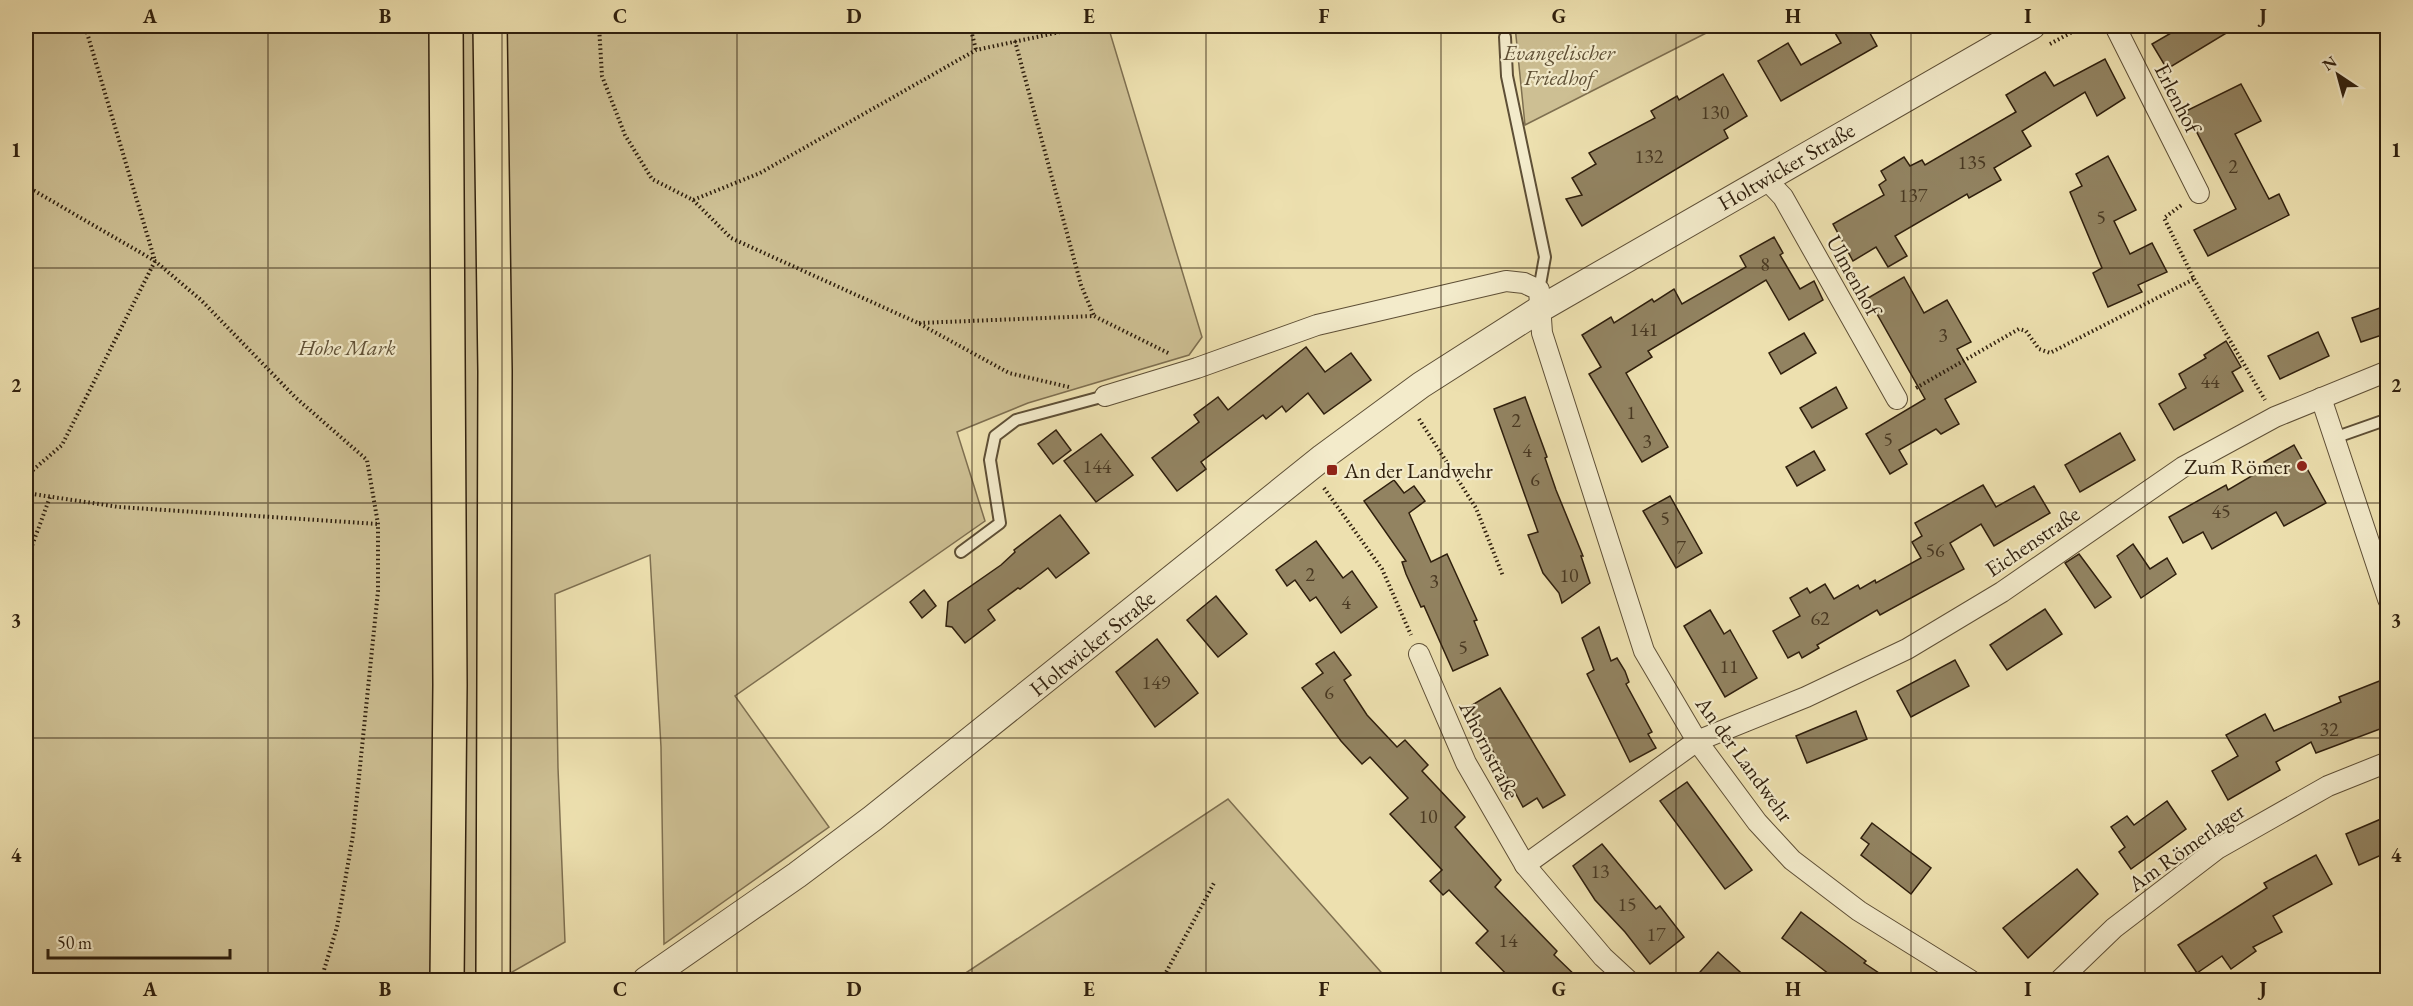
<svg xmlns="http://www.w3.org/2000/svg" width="2413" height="1006" font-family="'EB Garamond',serif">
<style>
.green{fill:#cdbf93;stroke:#7e6f50;stroke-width:1.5}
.building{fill:#928361;stroke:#2f1f0d;stroke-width:1.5}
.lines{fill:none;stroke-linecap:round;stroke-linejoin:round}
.service-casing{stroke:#5e4f36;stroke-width:14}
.minor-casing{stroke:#5e4f36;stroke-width:22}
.tertiary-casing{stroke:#5e4f36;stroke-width:28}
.motorway-casing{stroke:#2f1f0d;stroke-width:36}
.path{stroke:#2f1f0d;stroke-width:4;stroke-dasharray:1.5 3;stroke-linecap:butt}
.service{stroke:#f3ebcb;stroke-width:10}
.minor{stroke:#f3ebcb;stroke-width:20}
.tertiary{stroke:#f3ebcb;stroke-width:26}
.motorway{stroke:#ede0af;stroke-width:33}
.grid{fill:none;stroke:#2f1f0d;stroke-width:1.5;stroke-opacity:0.55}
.poi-dot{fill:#8f2418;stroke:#f3ebcb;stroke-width:2}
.labels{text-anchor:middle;stroke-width:4.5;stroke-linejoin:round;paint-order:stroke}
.number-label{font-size:20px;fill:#483822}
.park-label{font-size:22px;font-style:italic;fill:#5e4f35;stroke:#f3ebcb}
.street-label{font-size:22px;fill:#2f1f0d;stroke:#f3ebcb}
.poi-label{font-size:22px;fill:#2f1f0d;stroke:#f3ebcb;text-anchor:end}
.neatline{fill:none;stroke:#2f1f0d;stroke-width:2}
.grid-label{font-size:20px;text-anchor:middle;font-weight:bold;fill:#2f1f0d}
</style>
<rect width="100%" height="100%" fill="#ede0af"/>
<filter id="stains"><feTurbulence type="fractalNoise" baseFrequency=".00333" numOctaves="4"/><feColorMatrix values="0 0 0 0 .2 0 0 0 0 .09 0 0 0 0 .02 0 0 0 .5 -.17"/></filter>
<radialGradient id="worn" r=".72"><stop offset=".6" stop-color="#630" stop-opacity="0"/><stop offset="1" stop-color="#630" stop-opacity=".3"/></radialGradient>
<g class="green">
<path d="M 26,26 L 1108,26 L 1202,337 L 1189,355 L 1028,403 L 957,432 L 985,521 L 735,696 L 829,827 L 664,944 L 661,747 L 650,555 L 555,594 L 558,768 L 565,942 L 498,980 L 26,980 Z"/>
<path d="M 1515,26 L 1720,26 L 1525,125 Z"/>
<path d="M 1228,799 L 1388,980 L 955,980 Z"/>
</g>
<g class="building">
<path d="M 1831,26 L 1866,26 L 1877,46 L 1781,101 L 1758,61 L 1788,43 L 1801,65 L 1841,43 Z"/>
<path d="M 2183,26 L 2238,26 L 2167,69 L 2152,44 Z"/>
<path d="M 2105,59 L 2125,98 L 2097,116 L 2085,92 L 2022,131 L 2031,146 L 1994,168 L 2001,180 L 1969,198 L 1967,194 L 1895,236 L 1907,256 L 1888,267 L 1876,247 L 1853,261 L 1833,224 L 1884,195 L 1879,185 L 1886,180 L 1881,171 L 1904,157 L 1910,166 L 1922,160 L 1925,165 L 2016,112 L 2006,95 L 2045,72 L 2054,86 Z"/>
<path d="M 1723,74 L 1747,116 L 1724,130 L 1728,138 L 1582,226 L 1566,199 L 1582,195 L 1572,178 L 1596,164 L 1589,153 L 1655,118 L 1651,111 L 1677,96 L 1679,100 Z"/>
<path d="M 2241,84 L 2261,121 L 2235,134 L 2269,199 L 2279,194 L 2289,215 L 2208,256 L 2194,230 L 2236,209 L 2186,111 Z"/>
<path d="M 2108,156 L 2136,210 L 2114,221 L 2130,254 L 2152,243 L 2167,272 L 2138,285 L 2142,292 L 2108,307 L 2093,273 L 2102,268 L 2070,192 L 2082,186 L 2076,174 Z"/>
<path d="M 1774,237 L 1783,253 L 1780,255 L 1800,289 L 1814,281 L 1823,300 L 1789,320 L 1766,280 L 1648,351 L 1652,357 L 1626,373 L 1668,447 L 1642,462 L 1589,374 L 1601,367 L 1582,335 L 1611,317 L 1614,323 L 1652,299 L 1654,302 L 1674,289 L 1682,304 L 1746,267 L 1740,256 Z"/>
<path d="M 1904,277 L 1924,313 L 1947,300 L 1971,342 L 1957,349 L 1976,382 L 1945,399 L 1959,424 L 1941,434 L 1936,429 L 1899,450 L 1907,464 L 1890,474 L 1866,434 L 1925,399 L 1868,298 Z"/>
<path d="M 2388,305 L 2388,333 L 2361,342 L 2352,318 Z"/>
<path d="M 2318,332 L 2329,356 L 2280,379 L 2268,356 Z"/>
<path d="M 1804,333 L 1816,353 L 1781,374 L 1769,353 Z"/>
<path d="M 2226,341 L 2241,367 L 2232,372 L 2243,391 L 2174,430 L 2159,404 L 2186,388 L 2179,374 L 2206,358 L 2204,355 Z"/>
<path d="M 1306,347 L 1325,372 L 1351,353 L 1371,380 L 1324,414 L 1308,393 L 1286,412 L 1282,406 L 1266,419 L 1263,415 L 1201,462 L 1206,469 L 1177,491 L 1152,458 L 1199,422 L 1194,415 L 1218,397 L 1228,410 Z"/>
<path d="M 1836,387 L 1847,408 L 1812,428 L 1800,408 Z"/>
<path d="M 1525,397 L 1547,457 L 1545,458 L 1556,490 L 1583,556 L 1581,556 L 1590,583 L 1562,603 L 1559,593 L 1543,573 L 1528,535 L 1538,532 L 1494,409 Z"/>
<path d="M 1056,430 L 1071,450 L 1053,464 L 1038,444 Z"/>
<path d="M 2120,433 L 2135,460 L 2080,492 L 2065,465 Z"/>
<path d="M 1101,434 L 1133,475 L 1096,502 L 1064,461 Z"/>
<path d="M 2294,445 L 2326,503 L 2284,526 L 2276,512 L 2212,549 L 2203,532 L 2183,543 L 2169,517 L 2226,485 L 2228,490 L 2267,467 L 2264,462 Z"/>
<path d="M 1814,451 L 1825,470 L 1797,486 L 1786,467 Z"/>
<path d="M 1394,480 L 1404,493 L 1414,486 L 1425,501 L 1409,513 L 1431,562 L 1447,554 L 1477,620 L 1474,621 L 1488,655 L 1453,671 L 1424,606 L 1421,607 L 1406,574 L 1402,562 L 1406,561 L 1364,501 Z"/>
<path d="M 1983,485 L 1996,507 L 2034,486 L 2050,513 L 1994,546 L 1981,524 L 1950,543 L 1964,569 L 1880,615 L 1877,610 L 1817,645 L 1819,648 L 1802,658 L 1799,652 L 1788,658 L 1773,631 L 1800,616 L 1790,598 L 1807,588 L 1810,593 L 1825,584 L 1834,599 L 1858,585 L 1860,589 L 1875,580 L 1876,583 L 1921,558 L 1912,542 L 1922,536 L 1915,523 Z"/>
<path d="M 1670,496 L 1702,553 L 1676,568 L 1643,511 Z"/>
<path d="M 1060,515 L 1089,553 L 1056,578 L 1048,568 L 1020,589 L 1018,588 L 988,610 L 995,620 L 965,643 L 952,627 L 946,626 L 948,602 L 1001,565 L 1015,552 L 1014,550 Z"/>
<path d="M 1316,541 L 1343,578 L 1352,571 L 1377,607 L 1341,633 L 1316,597 L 1310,601 L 1295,580 L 1287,586 L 1276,570 Z"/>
<path d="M 2133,544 L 2150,569 L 2167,558 L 2176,574 L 2141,598 L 2117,556 Z"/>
<path d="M 2079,554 L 2111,597 L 2095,608 L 2065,563 Z"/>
<path d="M 924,590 L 936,606 L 922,618 L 910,602 Z"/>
<path d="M 1216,596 L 1247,634 L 1218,657 L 1187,620 Z"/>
<path d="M 2045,609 L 2062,634 L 2007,670 L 1990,645 Z"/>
<path d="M 1710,610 L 1724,634 L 1730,630 L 1757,678 L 1725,697 L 1684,626 Z"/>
<path d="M 1599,627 L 1611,661 L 1617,658 L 1625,671 L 1629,682 L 1626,684 L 1652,732 L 1648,734 L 1656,748 L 1630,762 L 1587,674 L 1594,670 L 1582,638 Z"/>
<path d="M 1157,639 L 1198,693 L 1155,727 L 1116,672 Z"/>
<path d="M 1334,652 L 1351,675 L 1344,680 L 1367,715 L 1397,747 L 1405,740 L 1428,765 L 1422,771 L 1465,817 L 1455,827 L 1501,880 L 1495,887 L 1557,951 L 1554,955 L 1581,981 L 1513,981 L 1476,943 L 1488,931 L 1449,890 L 1443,895 L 1430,881 L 1442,870 L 1390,814 L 1408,798 L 1370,757 L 1362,764 L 1341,741 L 1302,688 L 1323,673 L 1316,664 Z"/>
<path d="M 1955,660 L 1969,686 L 1911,717 L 1897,691 Z"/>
<path d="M 2382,680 L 2388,693 L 2388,726 L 2316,753 L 2311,742 L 2276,762 L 2280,770 L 2228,800 L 2212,771 L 2238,756 L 2226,735 L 2265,714 L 2274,731 L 2341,702 L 2339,697 Z"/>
<path d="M 1500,688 L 1565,795 L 1543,808 L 1537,798 L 1523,807 L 1469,707 Z"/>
<path d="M 1856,711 L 1867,739 L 1807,763 L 1796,736 Z"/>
<path d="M 1687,782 L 1752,870 L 1725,889 L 1660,801 Z"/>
<path d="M 2167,801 L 2186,829 L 2131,869 L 2119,852 L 2125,847 L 2111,827 L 2127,816 L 2134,825 Z"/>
<path d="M 2388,816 L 2388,852 L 2359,865 L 2346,834 Z"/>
<path d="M 1872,823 L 1931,868 L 1911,894 L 1861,855 L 1869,844 L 1861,838 Z"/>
<path d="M 1602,844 L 1656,909 L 1660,906 L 1684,937 L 1650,964 L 1625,932 L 1595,900 L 1573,866 Z"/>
<path d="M 2316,855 L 2332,884 L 2273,916 L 2282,932 L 2253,947 L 2256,951 L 2231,969 L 2222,956 L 2197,973 L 2178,945 L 2267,888 L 2264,883 Z"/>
<path d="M 2077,869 L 2098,894 L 2028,958 L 2003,928 Z"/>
<path d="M 1801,912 L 1866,961 L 1864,963 L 1891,981 L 1838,981 L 1803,954 L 1782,938 Z"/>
<path d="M 1718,952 L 1750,981 L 1692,981 Z"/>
</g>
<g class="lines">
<g class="service-casing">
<g id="service">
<path d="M 1505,37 L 1507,76 L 1545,257 L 1539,290"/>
<path d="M 2334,438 L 2388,419"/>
<path d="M 961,552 L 1000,523 L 990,460 L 995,436 L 1016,420 L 1105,396"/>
</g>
</g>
<g class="minor-casing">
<g id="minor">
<path d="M 2115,26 L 2199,193"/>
<path d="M 1765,178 L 1783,197 L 1897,399"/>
<path d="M 1105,396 L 1197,368 L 1317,325 L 1506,281 L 1524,283 L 1539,290 L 1542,333 L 1644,651 L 1697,741 L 1757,822 L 1792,860 L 1859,911 L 1970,980"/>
<path d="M 2321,398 L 2388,599"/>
<path d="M 1419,654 L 1466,763 L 1525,865 L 1603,957 L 1628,980"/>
<path d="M 1525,865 L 1697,741 L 1806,697 L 1907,649 L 2002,592 L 2183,467 L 2275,417 L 2388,371"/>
<path d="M 2060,980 L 2114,928 L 2217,849 L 2328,786 L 2388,762"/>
</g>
</g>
<g class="tertiary-casing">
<path id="tertiary" d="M 646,980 L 797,875 L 873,818 L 1323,457 L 1421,385 L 1540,309 L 2032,26"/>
</g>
<g class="motorway-casing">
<g id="motorway">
<path d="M 446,26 L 450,685 L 447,980"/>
<path d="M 490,26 L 495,371 L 493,980"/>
</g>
</g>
<g class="path">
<path d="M 599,26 L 602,76 L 625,135 L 652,179 L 693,200 L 760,173 L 976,50 L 1088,26"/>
<path d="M 970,26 L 976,50"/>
<path d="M 1015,41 L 1081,285 L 1094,316"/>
<path d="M 2050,44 L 2083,26"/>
<path d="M 26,186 L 155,261 L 201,300 L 295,397 L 367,460 L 378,524 L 378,591 L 353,835 L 337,927 L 321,980"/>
<path d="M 693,200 L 731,238 L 918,323 L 1009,373 L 1069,387"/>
<path d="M 2194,279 L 2265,400"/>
<path d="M 919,323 L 1094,316 L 1170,354"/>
<path d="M 1916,388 L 2019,329 L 2026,331 L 2039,349 L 2050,353 L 2194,279 L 2164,218 L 2183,204"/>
<path d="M 1419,419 L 1476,508 L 1503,576"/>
<path d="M 26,476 L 62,445 L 155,261 L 85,26"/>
<path d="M 1324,488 L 1382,569 L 1411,635"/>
<path d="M 26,493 L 119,507 L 378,524"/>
<path d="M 26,562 L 50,497"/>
<path d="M 1162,980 L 1214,883"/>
</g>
<use href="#service" class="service"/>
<use href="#minor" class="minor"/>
<use href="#tertiary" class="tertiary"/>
<use href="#motorway" class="motorway"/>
</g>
<path class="grid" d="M 268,26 L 268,980M 502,26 L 502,980M 737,26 L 737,980M 972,26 L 972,980M 1206,26 L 1206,980M 1441,26 L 1441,980M 1676,26 L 1676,980M 1911,26 L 1911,980M 2145,26 L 2145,980M 26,268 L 2388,268M 26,503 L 2388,503M 26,738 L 2388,738"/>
<g class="poi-dot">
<circle cx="2302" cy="466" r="6"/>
<rect x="1326" y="464" width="12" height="12" rx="3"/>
</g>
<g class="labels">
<g class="number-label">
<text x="1715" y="119">130</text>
<text x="1649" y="163">132</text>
<text x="1972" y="169">135</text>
<text x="2233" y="173">2</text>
<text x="1913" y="202">137</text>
<text x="2101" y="224">5</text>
<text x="1765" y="271">8</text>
<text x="1644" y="336">141</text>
<text x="1943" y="342">3</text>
<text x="2210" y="388">44</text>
<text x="1631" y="419">1</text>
<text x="1516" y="427">2</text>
<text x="1888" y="446">5</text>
<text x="1647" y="448">3</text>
<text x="1527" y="457">4</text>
<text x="1097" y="473">144</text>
<text x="1535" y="486">6</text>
<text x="2221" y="518">45</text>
<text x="1665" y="525">5</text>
<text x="1681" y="554">7</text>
<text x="1935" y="557">56</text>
<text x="1310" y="581">2</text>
<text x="1569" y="582">10</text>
<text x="1434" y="588">3</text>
<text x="1346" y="609">4</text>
<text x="1820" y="625">62</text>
<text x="1463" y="654">5</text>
<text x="1729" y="673">11</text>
<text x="1156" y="689">149</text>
<text x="1329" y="699">6</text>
<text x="2329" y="736">32</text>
<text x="1428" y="823">10</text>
<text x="1600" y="878">13</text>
<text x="1627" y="911">15</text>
<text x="1656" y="941">17</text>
<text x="1508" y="947">14</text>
</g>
<g class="park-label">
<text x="1559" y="60">Evangelischer<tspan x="1559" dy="25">Friedhof</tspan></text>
<text x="347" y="355">Hohe Mark</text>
</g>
<g class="street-label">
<text transform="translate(2178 98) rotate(63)" y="8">Erlenhof</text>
<text transform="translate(1786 166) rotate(-30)" y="8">Holtwicker Straße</text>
<text transform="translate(1854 275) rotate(61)" y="8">Ulmenhof</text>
<text transform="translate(2032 541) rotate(-34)" y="8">Eichenstraße</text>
<text transform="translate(1092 643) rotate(-39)" y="8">Holtwicker Straße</text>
<text transform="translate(1490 750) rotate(63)" y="8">Ahornstraße</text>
<text transform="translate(1745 759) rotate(54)" y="8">An der Landwehr</text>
<text transform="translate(2186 847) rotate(-35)" y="8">Am Römerlager</text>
</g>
<g class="poi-label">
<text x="2290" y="474">Zum Römer</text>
<text x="1344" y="478" text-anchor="start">An der Landwehr</text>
</g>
</g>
<rect width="2413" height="1006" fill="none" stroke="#ede0af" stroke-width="66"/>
<g transform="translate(2338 75) rotate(324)" stroke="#f3ebcb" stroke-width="4.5" paint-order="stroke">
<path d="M0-4.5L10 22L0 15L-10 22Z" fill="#2f1f0d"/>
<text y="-9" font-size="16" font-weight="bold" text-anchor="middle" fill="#2f1f0d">N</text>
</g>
<path d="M48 949v9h182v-9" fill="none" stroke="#2f1f0d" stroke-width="3"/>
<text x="57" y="949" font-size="18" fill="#2f1f0d" stroke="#f3ebcb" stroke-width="4.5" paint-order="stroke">50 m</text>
<rect x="33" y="33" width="2347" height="940" class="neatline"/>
<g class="grid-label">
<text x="150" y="23">A</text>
<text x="385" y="23">B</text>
<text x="620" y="23">C</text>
<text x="854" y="23">D</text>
<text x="1089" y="23">E</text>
<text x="1324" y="23">F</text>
<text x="1559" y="23">G</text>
<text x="1793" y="23">H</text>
<text x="2028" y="23">I</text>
<text x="2263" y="23">J</text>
<text x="16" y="157">1</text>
<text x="2396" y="157">1</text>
<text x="16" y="392">2</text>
<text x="2396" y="392">2</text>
<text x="16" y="627">3</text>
<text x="2396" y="627">3</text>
<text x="16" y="862">4</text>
<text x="2396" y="862">4</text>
<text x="150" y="996">A</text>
<text x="385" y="996">B</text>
<text x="620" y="996">C</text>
<text x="854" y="996">D</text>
<text x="1089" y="996">E</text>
<text x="1324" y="996">F</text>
<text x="1559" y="996">G</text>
<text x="1793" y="996">H</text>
<text x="2028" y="996">I</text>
<text x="2263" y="996">J</text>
</g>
<rect width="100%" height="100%" filter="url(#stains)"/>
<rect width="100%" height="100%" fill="url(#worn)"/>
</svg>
